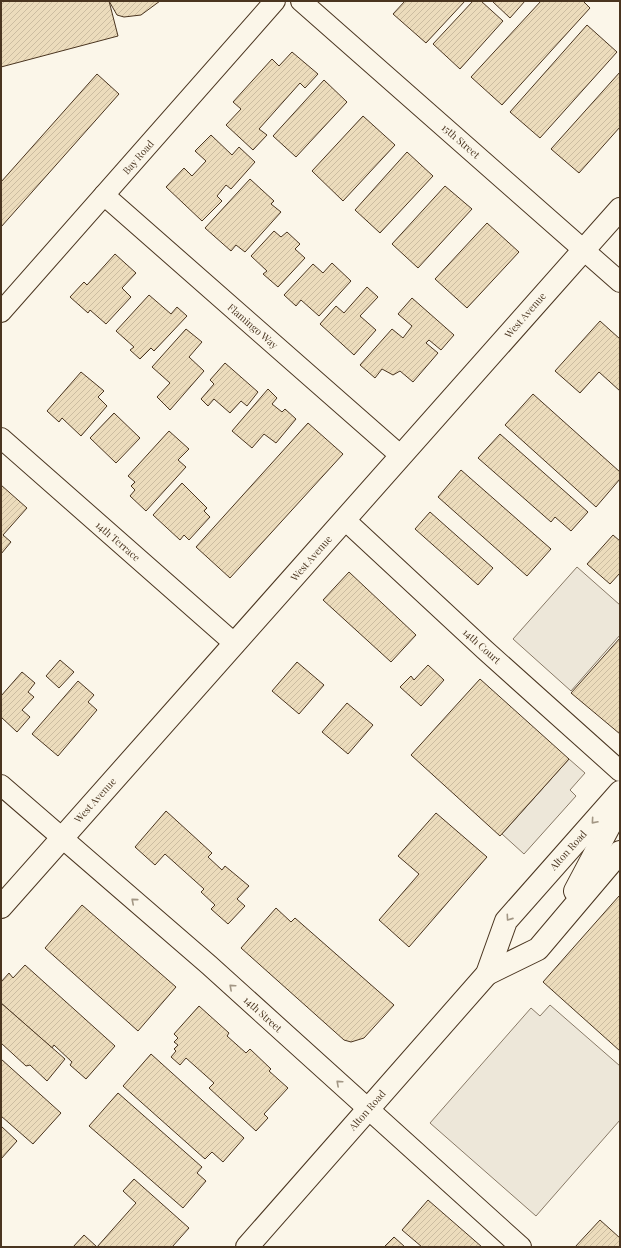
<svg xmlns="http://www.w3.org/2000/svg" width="621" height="1248" font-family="'Playfair Display',serif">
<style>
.parking{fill:#ede7d9;stroke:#887966}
.building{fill:url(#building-hatch);stroke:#4a3520}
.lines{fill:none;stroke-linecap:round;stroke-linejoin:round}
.street-casing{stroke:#4a3520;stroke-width:22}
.secondary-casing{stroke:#4a3520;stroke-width:24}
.highway-casing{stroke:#4a3520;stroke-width:24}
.street{stroke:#fbf6e9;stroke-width:20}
.secondary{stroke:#fbf6e9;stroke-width:22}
.highway{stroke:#fbf6e9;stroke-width:22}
.oneway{stroke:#a29684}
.labels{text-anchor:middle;stroke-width:3;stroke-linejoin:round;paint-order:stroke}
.street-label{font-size:10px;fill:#4a3520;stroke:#fbf6e9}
</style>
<defs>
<pattern id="building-hatch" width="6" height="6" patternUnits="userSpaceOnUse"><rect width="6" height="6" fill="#ecdcbc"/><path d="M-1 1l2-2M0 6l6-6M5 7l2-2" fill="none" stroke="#ccbda1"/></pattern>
</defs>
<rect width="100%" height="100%" fill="#fbf6e9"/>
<g class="parking">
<path d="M 577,567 L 620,605 L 620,635 L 571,691 L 513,639 Z"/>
<path d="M 569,759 L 585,773 L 570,790 L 576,796 L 524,854 L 502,834 Z"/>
<path d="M 550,1005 L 620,1066 L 620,1120 L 536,1216 L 430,1123 L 531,1008 L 540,1016 Z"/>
</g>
<g class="building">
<path d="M 1,1 L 109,1 L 118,36 L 1,67 Z"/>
<path d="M 109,1 L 160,1 L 141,15 L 124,17 L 117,15 Z"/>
<path d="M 405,1 L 465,1 L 426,43 L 393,14 Z"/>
<path d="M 473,1 L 481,1 L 503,21 L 460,69 L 433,44 Z"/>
<path d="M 492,1 L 525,1 L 510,18 Z"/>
<path d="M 541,1 L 583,1 L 590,8 L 502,105 L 471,77 Z"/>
<path d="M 587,25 L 617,52 L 540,138 L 510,112 Z"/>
<path d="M 292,52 L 318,74 L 305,88 L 300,83 L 259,129 L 267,135 L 253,150 L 226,125 L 241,109 L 233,102 L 272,59 L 279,66 Z"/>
<path d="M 620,72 L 620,127 L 579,173 L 551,149 Z"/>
<path d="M 97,74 L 119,94 L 1,227 L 1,182 Z"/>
<path d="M 324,80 L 347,102 L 296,157 L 273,136 Z"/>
<path d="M 363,116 L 395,145 L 343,201 L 312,171 Z"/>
<path d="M 211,135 L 232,155 L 239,147 L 255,162 L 231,189 L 226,185 L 217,196 L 222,201 L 202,221 L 166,187 L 184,168 L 192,176 L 206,161 L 195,151 Z"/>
<path d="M 407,152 L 433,176 L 380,233 L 355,210 Z"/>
<path d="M 250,179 L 274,201 L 271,204 L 281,212 L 245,252 L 236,245 L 231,251 L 205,228 Z"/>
<path d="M 445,186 L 472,209 L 418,268 L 392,244 Z"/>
<path d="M 487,223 L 519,252 L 467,308 L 435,279 Z"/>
<path d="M 274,231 L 281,237 L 287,232 L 300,244 L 295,249 L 305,258 L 278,287 L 263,274 L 267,271 L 251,256 Z"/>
<path d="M 115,254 L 136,273 L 122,288 L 131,297 L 106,324 L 90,310 L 88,313 L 70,297 L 84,282 L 87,285 Z"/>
<path d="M 332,263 L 351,281 L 319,316 L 301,300 L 296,306 L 284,295 L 313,264 L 323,273 Z"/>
<path d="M 367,287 L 378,297 L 360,316 L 376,330 L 354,355 L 320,324 L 336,306 L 344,313 Z"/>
<path d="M 149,295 L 171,314 L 177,307 L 187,316 L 154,351 L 151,348 L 140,359 L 130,350 L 134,347 L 116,331 Z"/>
<path d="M 412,298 L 454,335 L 441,350 L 429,340 L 426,343 L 438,353 L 413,382 L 400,371 L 393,375 L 382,369 L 375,378 L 360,365 L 392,329 L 403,338 L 412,326 L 398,314 Z"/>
<path d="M 600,321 L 620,339 L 620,391 L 599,372 L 580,393 L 555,371 Z"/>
<path d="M 186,329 L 202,342 L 189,357 L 204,371 L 170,410 L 157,397 L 170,383 L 152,367 Z"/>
<path d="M 225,363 L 258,392 L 247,406 L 241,401 L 230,413 L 214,399 L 208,406 L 201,399 L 214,384 L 210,380 Z"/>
<path d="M 81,372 L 104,391 L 98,397 L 107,406 L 81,436 L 62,418 L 59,422 L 47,411 Z"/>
<path d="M 268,389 L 277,398 L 272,404 L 282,412 L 285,409 L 296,419 L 276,443 L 264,434 L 252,448 L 232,431 Z"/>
<path d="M 533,394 L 620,472 L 620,479 L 596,507 L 505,425 Z"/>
<path d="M 114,413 L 140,438 L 116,463 L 90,438 Z"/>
<path d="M 308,423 L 343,454 L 230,578 L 196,547 Z"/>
<path d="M 169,431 L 189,449 L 178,460 L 186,467 L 146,511 L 130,496 L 135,490 L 131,486 L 135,482 L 128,476 Z"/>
<path d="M 500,434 L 588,512 L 571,531 L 555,517 L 551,522 L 478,458 Z"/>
<path d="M 461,470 L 551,549 L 527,576 L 438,497 Z"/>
<path d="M 182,483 L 207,508 L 204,511 L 210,517 L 189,540 L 184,535 L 180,540 L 153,515 Z"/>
<path d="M 1,485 L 27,508 L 3,535 L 11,542 L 1,554 Z"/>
<path d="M 430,512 L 493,568 L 478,585 L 415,529 Z"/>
<path d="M 613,535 L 620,541 L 620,573 L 610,584 L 587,564 Z"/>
<path d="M 349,572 L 416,635 L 391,662 L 323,600 Z"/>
<path d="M 620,638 L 620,734 L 571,693 Z"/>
<path d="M 60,660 L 74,672 L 59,688 L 46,676 Z"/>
<path d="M 297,662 L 324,685 L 299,714 L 272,691 Z"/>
<path d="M 428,665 L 444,680 L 421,706 L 400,687 L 411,676 L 414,680 Z"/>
<path d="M 22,672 L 35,683 L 28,692 L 34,697 L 22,710 L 30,717 L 17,732 L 1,717 L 1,696 Z"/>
<path d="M 480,679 L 569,759 L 500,836 L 411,755 Z"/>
<path d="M 78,681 L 94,695 L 88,702 L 97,710 L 58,756 L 32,734 Z"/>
<path d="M 347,703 L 373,725 L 348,754 L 322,732 Z"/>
<path d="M 166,811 L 212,853 L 208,857 L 222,870 L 225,866 L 249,886 L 237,899 L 245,906 L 228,924 L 211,909 L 215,905 L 201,892 L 204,889 L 165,854 L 155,865 L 135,847 Z"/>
<path d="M 436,813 L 487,857 L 409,947 L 379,920 L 419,874 L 398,856 Z"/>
<path d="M 619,896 L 620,897 L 620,1051 L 543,982 Z"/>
<path d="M 82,905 L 176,987 L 138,1031 L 45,948 Z"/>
<path d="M 276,908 L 291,922 L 295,918 L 394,1005 L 364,1038 L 351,1042 L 344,1040 L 241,948 Z"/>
<path d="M 25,965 L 115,1046 L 86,1079 L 70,1065 L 72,1062 L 54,1045 L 52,1048 L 1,1003 L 1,982 L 9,973 L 13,978 Z"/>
<path d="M 1,1003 L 65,1059 L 47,1081 L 30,1065 L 26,1066 L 1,1043 Z"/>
<path d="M 199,1006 L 229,1033 L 227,1036 L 246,1053 L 250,1049 L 271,1069 L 269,1071 L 288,1088 L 264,1114 L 268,1118 L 256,1131 L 209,1088 L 214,1083 L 186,1058 L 180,1065 L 171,1057 L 176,1051 L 174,1049 L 178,1045 L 174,1042 L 178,1038 L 174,1034 Z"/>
<path d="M 151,1054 L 244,1138 L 223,1162 L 212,1152 L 205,1159 L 123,1086 Z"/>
<path d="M 1,1059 L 61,1113 L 33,1144 L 1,1116 Z"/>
<path d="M 118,1093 L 202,1167 L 197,1173 L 206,1181 L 183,1208 L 89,1126 Z"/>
<path d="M 1,1126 L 17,1141 L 1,1159 Z"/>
<path d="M 134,1179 L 189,1228 L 172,1247 L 73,1247 L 84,1235 L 97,1247 L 136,1203 L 123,1191 Z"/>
<path d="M 428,1200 L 482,1247 L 422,1247 L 402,1230 Z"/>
<path d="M 600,1220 L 620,1238 L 620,1247 L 575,1247 Z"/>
<path d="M 394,1237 L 405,1247 L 384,1247 Z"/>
</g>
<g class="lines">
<g class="street-casing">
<g id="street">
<path d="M 301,1 L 620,282"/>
<path d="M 104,195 L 401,456"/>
<path d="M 1,312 L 275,1"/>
<path d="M 1,438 L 235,644"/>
<path d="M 345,520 L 485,650 L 620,771"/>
<path d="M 1,785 L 209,965 L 521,1247"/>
</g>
</g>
<g class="secondary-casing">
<path id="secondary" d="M 1,907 L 620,209"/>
</g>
<g class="highway-casing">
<g id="highway">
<path d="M 575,891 L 620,806"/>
<path d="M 487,974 L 538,949 L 620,852"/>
<path d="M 247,1247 L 487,974 L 506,921 L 620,792"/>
</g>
</g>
<use href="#street" class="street"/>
<use href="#secondary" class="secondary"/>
<use href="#highway" class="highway"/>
</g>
<defs><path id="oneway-chevron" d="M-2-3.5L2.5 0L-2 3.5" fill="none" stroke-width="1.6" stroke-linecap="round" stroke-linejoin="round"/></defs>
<g class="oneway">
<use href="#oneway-chevron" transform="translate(594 821) rotate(131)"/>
<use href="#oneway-chevron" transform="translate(134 901) rotate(-139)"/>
<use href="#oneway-chevron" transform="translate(509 918) rotate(125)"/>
<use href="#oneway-chevron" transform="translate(232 987) rotate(-138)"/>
<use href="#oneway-chevron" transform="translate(339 1083) rotate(-138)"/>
</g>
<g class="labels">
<g class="street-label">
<text transform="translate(461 141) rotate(41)" y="4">15th Street</text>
<text transform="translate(138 157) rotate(-49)" y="4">Bay Road</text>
<text transform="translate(525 315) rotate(-49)" y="4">West Avenue</text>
<text transform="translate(253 326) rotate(41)" y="4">Flamingo Way</text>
<text transform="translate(118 541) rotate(41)" y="4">14th Terrace</text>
<text transform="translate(311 558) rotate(-49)" y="4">West Avenue</text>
<text transform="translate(482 646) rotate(42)" y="4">14th Court</text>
<text transform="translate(95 800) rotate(-48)" y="4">West Avenue</text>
<text transform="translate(568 850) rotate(-48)" y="4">Alton Road</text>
<text transform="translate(263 1014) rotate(42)" y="4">14th Street</text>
<text transform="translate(367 1110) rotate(-49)" y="4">Alton Road</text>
</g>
</g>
<rect width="621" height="1248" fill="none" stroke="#4a3520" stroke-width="4"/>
</svg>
